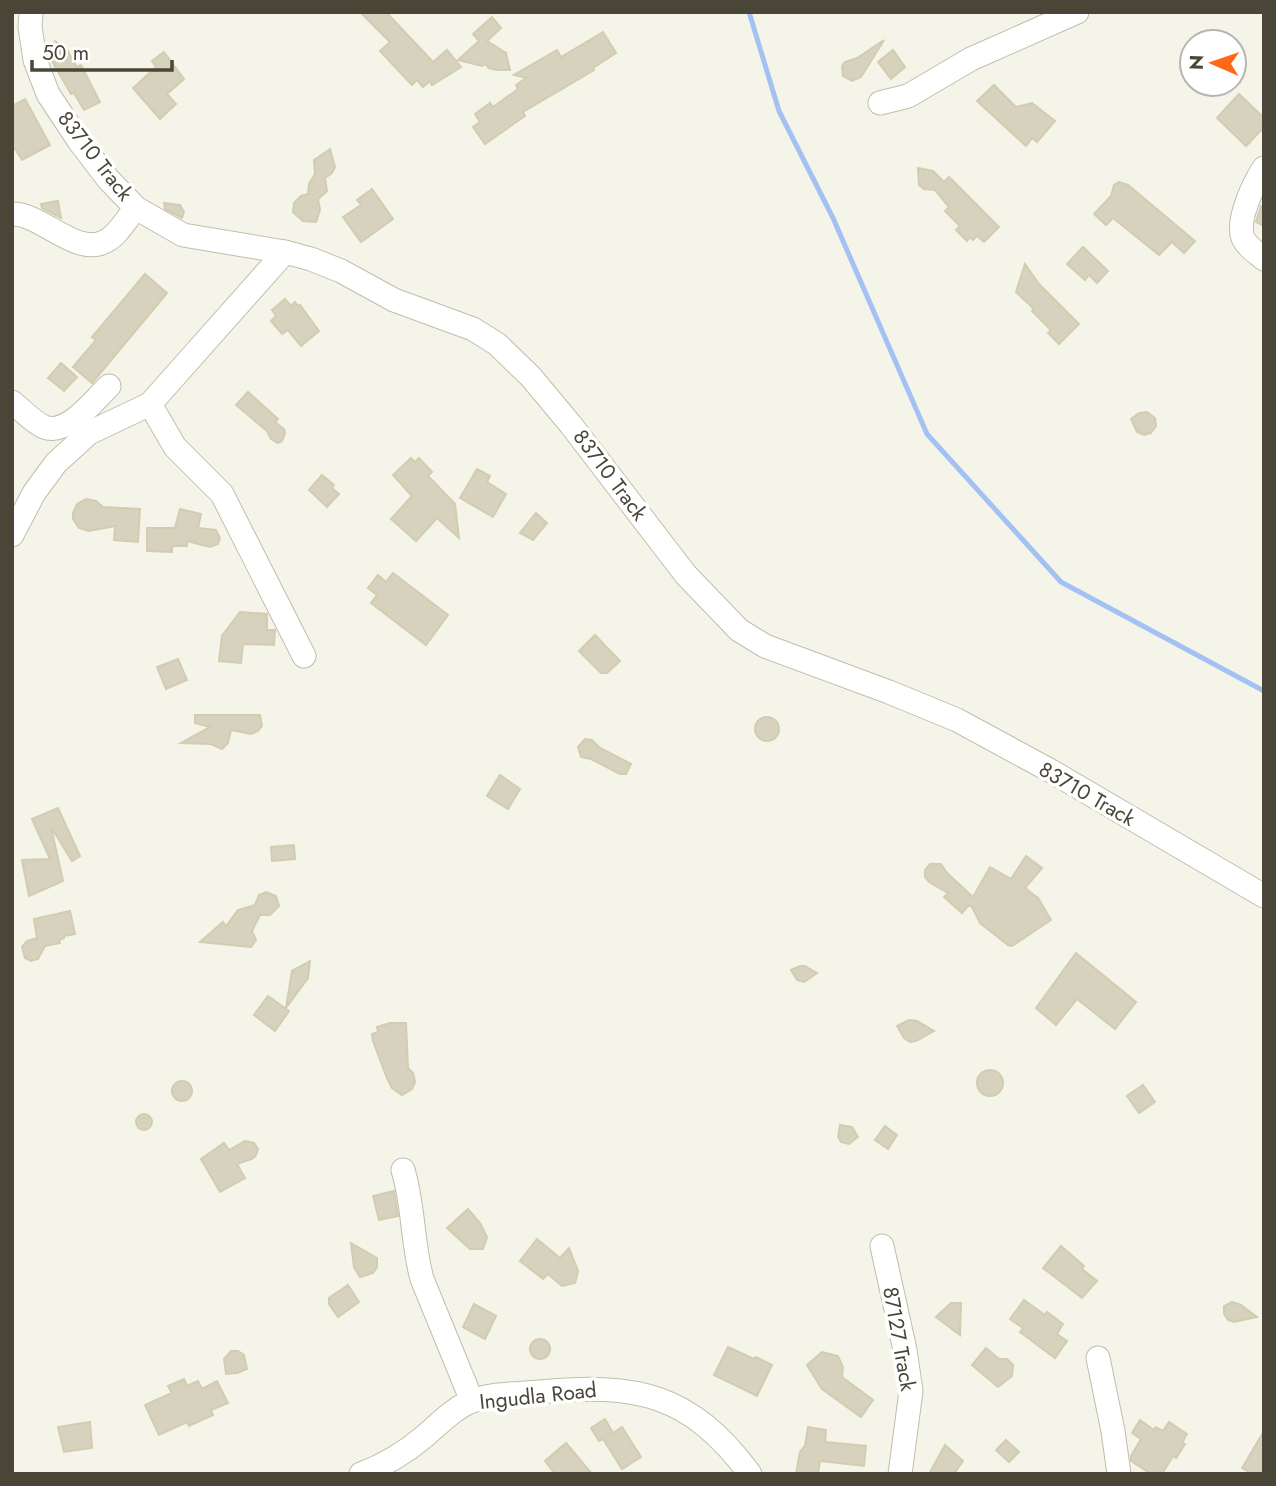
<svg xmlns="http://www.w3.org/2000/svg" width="1276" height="1486" font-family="Jost,sans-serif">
<rect width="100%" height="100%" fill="#f5f4e9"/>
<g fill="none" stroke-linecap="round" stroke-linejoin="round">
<!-- stream -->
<path stroke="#a3c2f3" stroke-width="5" d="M749,12l30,99 54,107 94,216 134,148 203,109"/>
</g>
<!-- building -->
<g fill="#d7d2be" stroke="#d2ccb0" stroke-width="2">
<path d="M360,12h26l47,50 14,-12 14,17 -29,18 -2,-4 -7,6 -6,-7 -5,5 -32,-34 10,-9z"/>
<path d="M492,17l9,11 -14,13 19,12 4,17h-13l-8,-2 -4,-4 -3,2 -24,-6 21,-19 -6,-7z"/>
<path d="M603,32l13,21 -23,15 1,2 -71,42 2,4 -40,28 -12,-17 7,-5 -5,-8 15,-11 3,4 25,-18 -2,-4 10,-7 -12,-3 43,-25 4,7z"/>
<path d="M884,40l-23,37 -9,4 -9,-5 -1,-10 3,-4 12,-4z"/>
<path d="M55,41l12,9 10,17 4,-2 19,37 -16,8 -10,-17 -3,1 -22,-38z"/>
<path d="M893,50l12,17 -14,12 -13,-17z"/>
<path d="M164,52l20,27 -17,15 9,10 -16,15 -27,-31 23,-21 -4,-6z"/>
<path d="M994,85l22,22 16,-4 23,18 -18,21 -5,-4 -6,8 -49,-45z"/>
<path d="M1239,94l25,24v9l-18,19 -29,-28z"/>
<path d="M25,99l25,46 -28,15 -10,-16v-38z"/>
<path d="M330,149l5,18 -3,6 -7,5 2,13 -9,8 2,11 -4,12 -13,-1 -10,-9 1,-9 7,-7 7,-2 1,-10 6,-10 -1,-14z"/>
<path d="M918,168l15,3 11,11 5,-5 50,50 -15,15 -7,-6 -4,4 -3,-3 -3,4 -11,-11 4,-4 -15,-15 4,-4 -14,-17 -11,-1 -5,-4z"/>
<path d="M1119,182l9,3 67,56 -11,12 -12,-11 -13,13 -46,-37 -7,7 -12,-11 17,-18 3,-11z"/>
<path d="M372,189l21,30 -32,23 -18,-25 18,-12 -4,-5z"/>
<path d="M58,201l3,17 -19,-10 -1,-4z"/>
<path d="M164,203l16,2 4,7 -2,6 -17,-9z"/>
<path d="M1261,206l3,1v19l-8,-4z"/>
<path d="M1083,247l25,24 -11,12 -8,-8 -4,5 -18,-16z"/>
<path d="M1025,264l14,20 40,40 -20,20 -11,-11 3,-3 -19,-19 2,-2 -18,-17z"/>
<path d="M145,274l22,19 -75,90 -19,-16 23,-27 -4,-3z"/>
<path d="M285,299l6,7 4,-4 3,4 2,-1 19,26 -18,15 -13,-16 -6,4 -11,-13 5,-5 -4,-6z"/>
<path d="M61,363l16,14 -13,14 -16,-13z"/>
<path d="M248,392l30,27 -3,3 9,7 1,4 -3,8 -4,2 -7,-4 -4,-8 -31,-26z"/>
<path d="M1147,412l8,6 1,8 -5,7 -7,2 -7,-3 -6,-13 8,-6z"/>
<path d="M411,458l4,4 4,-4 13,14 -4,4 27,28 4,34 -22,-20 -21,23 -25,-22 21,-23 -19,-21z"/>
<path d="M477,469l13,7 -3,6 19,12 -13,23 -33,-19z"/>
<path d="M322,475l12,10 -2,3 7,6 -12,13 -18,-17z"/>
<path d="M86,499l10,2 7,6 37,2 -2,33 -24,-2 1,-14 -26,5 -10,-3 -6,-9v-6l4,-9z"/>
<path d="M180,509l21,5 -3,14 18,2 4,8 -2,6 -8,3 -23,-6v5h-15v6l-25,-1v-23h28z"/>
<path d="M536,513l11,10 -14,17 -13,-7z"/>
<path d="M393,573l55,42 -22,30 -55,-42 6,-8 -9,-7 10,-13 8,7z"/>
<path d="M240,612l27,2v16h8l-1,15 -31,-1 -2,19 -22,-2 3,-25z"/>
<path d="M595,635l25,26 -13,12h-6l-22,-22z"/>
<path d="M178,659l9,21 -21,9 -9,-22z"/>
<path d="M195,715h65l2,11 -4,5 -7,3 -20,-4 -3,13 -6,6 -11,-5 -30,-1 29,-16 -15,-4z"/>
<circle cx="767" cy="729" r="12"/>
<path d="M585,739l7,1 8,8 31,16 -5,10h-6l-29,-15 -10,-2 -3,-10z"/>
<path d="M500,775l20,14 -12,20 -21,-13z"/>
<path d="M58,808l22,48 -8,5 -21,-34 12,54 -34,15 -7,-36 28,-1 -18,-40z"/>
<path d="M294,845l1,14 -23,2 -1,-14z"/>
<path d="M1026,856l16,12 -17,20 13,10 13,22 -39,26 -4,-1 -28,-22 -8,-16 -3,-2 -7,8 -18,-16 4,-4 -19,-11 -4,-5v-7l5,-6h11l6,9 26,24 17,-30 21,12z"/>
<path d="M266,892l10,4 3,10 -9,9h-10l-8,16 4,9 -5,7 -51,-5 23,-20 3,4 12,-16 17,-5 4,-10z"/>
<path d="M70,911l5,23 -11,2v2l-5,2 1,3 -15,3 -7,13 -7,2 -6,-3 -3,-11 5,-6 10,-3 -3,-19z"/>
<path d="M1076,953l60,49 -21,27 -38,-30 -21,26 -20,-17z"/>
<path d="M310,961l-2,17 -22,30 6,-37z"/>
<path d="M800,966h5l12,7 -13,9 -7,-2 -6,-10z"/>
<path d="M268,996l21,15 -14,20 -21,-16z"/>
<path d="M909,1020l8,1 17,10 -18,10 -6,1 -6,-4 -7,-12z"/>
<path d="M390,1023h16l2,45 5,5 2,9 -3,7 -10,6 -10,-7 -5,-10 -14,-37 -1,-7 6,-2 -1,-5z"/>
<circle cx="990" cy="1083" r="13"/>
<circle cx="182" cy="1091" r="10"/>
<path d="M1143,1085l12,17 -16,11 -12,-17z"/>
<circle cx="144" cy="1122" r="8"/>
<path d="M840,1125l12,2 6,10 -9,7 -8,-2 -3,-5z"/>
<path d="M885,1126l12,9 -9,14 -13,-9z"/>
<path d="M245,1141l9,2 4,6 -2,6 -4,4 -15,5 8,14 -25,14 -19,-33 23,-16 5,7z"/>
<path d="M394,1191l4,25 -19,4 -6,-24z"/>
<path d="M468,1209l12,14 7,14 -4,12h-13l-23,-21z"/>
<path d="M537,1239l23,19 9,-10 9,23 -3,12 -13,3 -14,-12 -5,5 -23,-18z"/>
<path d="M351,1243l26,15v9l-4,6 -13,4 -6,-10z"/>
<path d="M1061,1246l23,20 -2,3 15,12 -15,17 -39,-30z"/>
<path d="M348,1285l11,17 -21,15 -9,-13v-6z"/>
<path d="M1024,1300l21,15 2,-3 16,12 -6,10 10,7 -12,17 -35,-26 3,-4 -13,-9z"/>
<path d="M1232,1302l9,3 16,12 -23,5 -6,-2 -4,-6v-8z"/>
<path d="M951,1303h10l-1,32 -24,-18z"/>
<path d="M474,1304l22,12 -11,23 -22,-12z"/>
<circle cx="540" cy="1349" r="10"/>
<path d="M728,1347l26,12 2,-2 16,8 -15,31 -43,-21z"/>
<path d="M986,1348l13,11h8l6,6 -1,11 -14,11 -26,-22z"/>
<path d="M231,1351h7l6,4 3,14 -10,4 -11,1 -2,-15z"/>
<path d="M822,1352l16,4 5,11 -1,10 31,23 -12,17 -39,-28 -15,-24z"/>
<path d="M184,1379l3,7 11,-5 4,8 15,-8 11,22 -17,7 2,5 -24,11 -2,-4 -28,13 -14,-30 27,-12 -4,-7z"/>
<path d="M605,1419l8,14 9,-6 19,30 -19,12 -19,-30 -4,2 -8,-13z"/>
<path d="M1140,1420l14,10 2,-3 7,4 6,-9 18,12 -5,9 3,1 -9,14 -3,-2 -11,18h-11l-20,-13v-5l10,-17 -9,-6z"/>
<path d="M90,1422l2,26 -28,4 -6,-25z"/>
<path d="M808,1427l18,3 -1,12 41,4 -2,20 -44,-5 -2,13h-22l4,-22 5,-6z"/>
<path d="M1264,1431v43h-11l-11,-6z"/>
<path d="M1006,1440l13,12 -10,10 -13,-12z"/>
<path d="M566,1443l26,31h-37l-10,-13z"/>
<path d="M945,1445l18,16 -9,13h-25z"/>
</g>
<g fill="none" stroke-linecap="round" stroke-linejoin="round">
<defs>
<g id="minor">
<path d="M31,12l-1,15 5,33 13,34 31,47 29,38 28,29 47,27 102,17 26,7 30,12 53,29 79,29 24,15 34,33 40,48 115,150 53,55 26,16 124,46 68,28 94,51 213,125"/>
<path d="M880,103l28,-7 63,-37 106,-47"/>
<path d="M1264,168c-10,15 -28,52 -21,70 4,9 14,15 21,21"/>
<path d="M12,214c29,-1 65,44 94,27 12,-6 21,-23 30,-33"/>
<path d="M12,402c10,8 21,20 32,25 24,9 50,-27 65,-41"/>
<path d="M150,404l25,43 47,47 82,162"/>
<path d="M12,535l22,-42 22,-30 33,-30 61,-29 135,-152"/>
<path d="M403,1170c11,36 9,73 19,109l50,122"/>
<path d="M882,1246l23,104 6,41 -11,83"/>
<path d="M1098,1358l15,73 6,43"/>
<path d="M361,1474c24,-9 44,-21 64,-38 14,-12 29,-28 47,-35 20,-8 46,-7 68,-9 96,-9 150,1 210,82"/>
</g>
</defs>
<!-- minor casing -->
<use href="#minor" stroke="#c1beab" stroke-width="25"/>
<!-- minor -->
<use href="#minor" stroke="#fff" stroke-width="23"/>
</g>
<g text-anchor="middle" stroke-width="7" stroke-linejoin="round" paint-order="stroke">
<!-- street labels -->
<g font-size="21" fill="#494537" stroke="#fff">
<text transform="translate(95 156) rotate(52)" y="7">83710 Track</text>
<text transform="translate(610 475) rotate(53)" y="7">83710 Track</text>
<text transform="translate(1087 794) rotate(30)" y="7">83710 Track</text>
<text transform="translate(899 1339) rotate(80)" y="7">87127 Track</text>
<text transform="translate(538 1396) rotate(-6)" y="7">Ingudla Road</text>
</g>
</g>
<!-- border -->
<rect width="1276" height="1486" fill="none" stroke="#494537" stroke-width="28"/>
<!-- north arrow -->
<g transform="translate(1213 63) rotate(272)"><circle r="33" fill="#ffffff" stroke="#b6b5af" stroke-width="2"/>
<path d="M0-5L12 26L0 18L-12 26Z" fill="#ff6915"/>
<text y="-10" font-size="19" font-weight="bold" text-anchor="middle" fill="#494537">N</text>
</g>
<!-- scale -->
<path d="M32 60v10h140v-10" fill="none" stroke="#494537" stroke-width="3.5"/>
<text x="42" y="60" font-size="21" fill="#494537" stroke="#ffffff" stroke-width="5" paint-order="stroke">50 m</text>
</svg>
